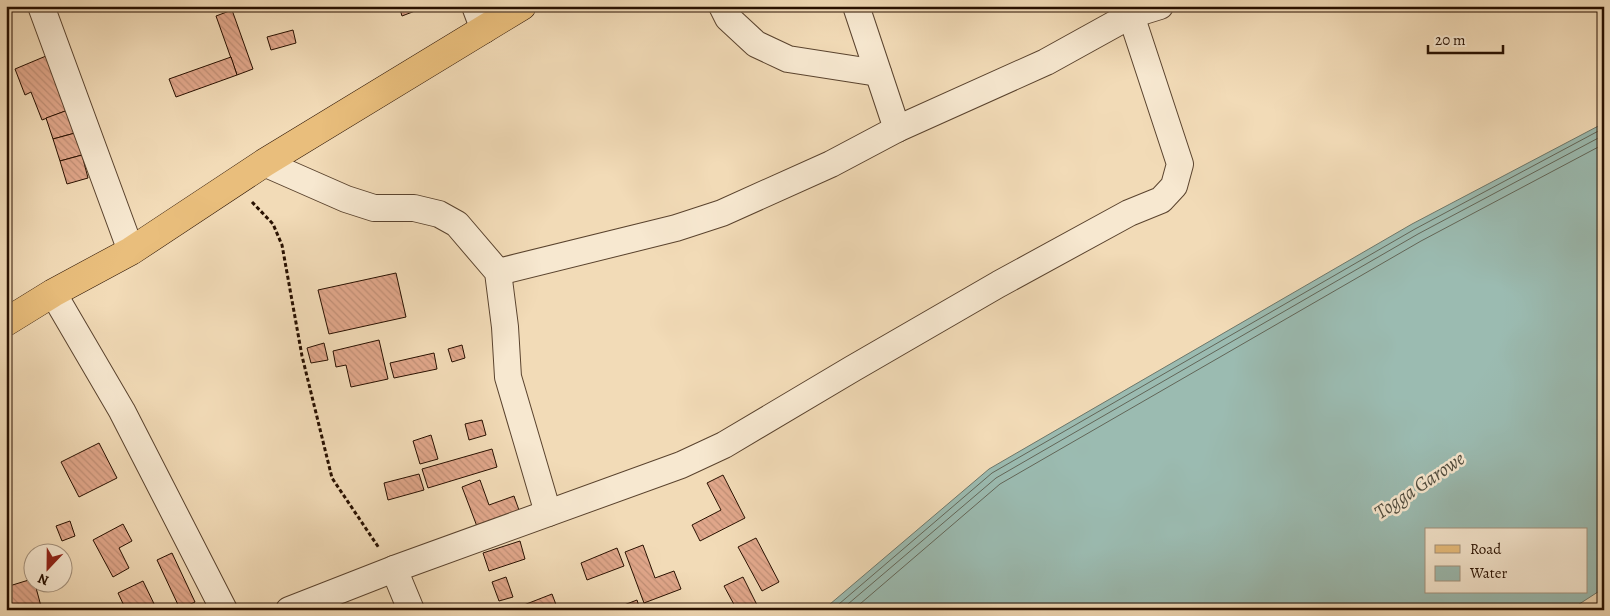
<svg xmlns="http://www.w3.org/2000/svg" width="1610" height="616" font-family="Alegreya,serif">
<defs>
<pattern id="building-back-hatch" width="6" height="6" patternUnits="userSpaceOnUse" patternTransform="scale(1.25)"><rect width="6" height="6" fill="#e1a78b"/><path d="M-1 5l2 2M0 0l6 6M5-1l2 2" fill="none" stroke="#c18f76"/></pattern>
</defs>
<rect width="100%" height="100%" fill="#f2dbb7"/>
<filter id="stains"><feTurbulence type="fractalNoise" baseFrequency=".004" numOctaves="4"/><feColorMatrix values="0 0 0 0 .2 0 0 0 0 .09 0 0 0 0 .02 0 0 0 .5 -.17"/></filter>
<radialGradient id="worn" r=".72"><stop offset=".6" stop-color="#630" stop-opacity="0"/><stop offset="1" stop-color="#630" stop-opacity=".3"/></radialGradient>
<!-- water -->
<path fill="#9bbbb1" stroke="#6d776a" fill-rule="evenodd" d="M1604,123v465l-34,22h-747l166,-141 423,-245zM1426,530h160v62h-160z"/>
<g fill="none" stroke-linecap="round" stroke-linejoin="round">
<!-- shore -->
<g stroke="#626658" stroke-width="1">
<path d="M832,610l160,-137 423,-244 189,-101"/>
<path d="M841,610l155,-132 422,-244 186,-99"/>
<path d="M853,610l147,-126 421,-243 183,-97"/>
</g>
</g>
<!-- building -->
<g fill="url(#building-back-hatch)" stroke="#281000">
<path d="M399,6h29l-26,10z"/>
<path d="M232,10l21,59 -16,6 -21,-59z"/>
<path d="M293,30l3,13 -25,7 -4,-13z"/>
<path d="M46,56l22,54 -26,10 -11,-28 -6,3 -10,-26z"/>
<path d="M231,57l6,18 -61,22 -7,-18z"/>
<path d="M68,110l7,23 -22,6 -7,-21z"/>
<path d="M75,133l7,22 -22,6 -7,-22z"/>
<path d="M82,155l6,23 -21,6 -7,-23z"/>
<path d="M396,273l10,44 -77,17 -11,-44z"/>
<path d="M379,340l9,39 -37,8 -5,-22 -10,2 -3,-16z"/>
<path d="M324,343l4,17 -17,3 -4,-15z"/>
<path d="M462,345l3,13 -13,4 -4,-13z"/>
<path d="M434,353l3,16 -43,9 -4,-15z"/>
<path d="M482,420l4,15 -17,5 -4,-16z"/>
<path d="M431,435l7,24 -18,5 -7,-23z"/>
<path d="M99,443l18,35 -38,19 -18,-35z"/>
<path d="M492,449l5,18 -69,21 -6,-19z"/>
<path d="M419,474l5,16 -36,10 -4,-17z"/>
<path d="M723,475l22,43 -45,23 -8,-16 29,-15 -14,-27z"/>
<path d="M480,480l9,25 25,-9 6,17 -42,16 -16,-42z"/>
<path d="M70,521l5,15 -13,5 -6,-15z"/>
<path d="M123,524l9,17 -13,7 10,20 -16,9 -20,-37z"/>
<path d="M756,538l23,44 -17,9 -24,-44z"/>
<path d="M520,541l5,18 -36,12 -6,-18z"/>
<path d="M643,545l12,33 19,-7 7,18 -37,14 -19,-51z"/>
<path d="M617,548l7,18 -37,14 -6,-17z"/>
<path d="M172,553l23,49 -15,7 -23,-49z"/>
<path d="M506,577l7,20 -14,4 -7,-19z"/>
<path d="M743,577l15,30 -6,3h-15l-13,-24z"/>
<path d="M32,579v5h3l7,26h-34l-2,-7v-16z"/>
<path d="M143,581l14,29h-31l-8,-17z"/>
<path d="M552,594l6,16h-47z"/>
<path d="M637,600l3,10h-29z"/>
</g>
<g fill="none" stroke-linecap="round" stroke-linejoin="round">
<defs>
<g id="street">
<path d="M41,6l90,245"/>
<path d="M475,6l9,24"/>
<path d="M722,6l6,12 28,26 32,15 90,14"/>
<path d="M856,6l41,123"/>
<path d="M264,163l82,36 28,9h40l25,6 18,10 41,48 7,55 3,50 40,136"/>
<path d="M498,272l178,-44 46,-15 109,-49 66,-35 149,-67 85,-47 29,-9"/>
<path d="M53,293l69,118 102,199"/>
<path d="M394,569l17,41"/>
<path d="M289,610l105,-41 287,-104 43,-20 128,-76 147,-85 130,-71 32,-13 13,-14 6,-22 -49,-149"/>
</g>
<path id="primary" d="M6,322l47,-29 78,-42 133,-88 258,-157"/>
</defs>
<!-- street casing -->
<use href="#street" stroke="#5a432e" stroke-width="28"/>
<!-- primary casing -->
<use href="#primary" stroke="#281000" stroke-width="29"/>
<!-- path -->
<path stroke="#281000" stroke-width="3" stroke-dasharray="4 2.5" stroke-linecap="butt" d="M252,202l21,22 9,21 20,111 30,122 47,70"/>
<!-- street -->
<use href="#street" stroke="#f7e8d0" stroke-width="26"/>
<!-- primary -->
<use href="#primary" stroke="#e9be7c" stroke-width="28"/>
</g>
<g text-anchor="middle" stroke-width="5" stroke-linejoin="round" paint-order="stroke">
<!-- water labels -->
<g font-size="20" font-style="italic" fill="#504c3e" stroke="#f7e8d0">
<text transform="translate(1419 485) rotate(-34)" y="7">Togga Garowe</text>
</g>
</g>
<!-- margin -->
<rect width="1610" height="616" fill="none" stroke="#f2dbb7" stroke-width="25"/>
<rect x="8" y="8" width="1595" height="601" fill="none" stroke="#281000" stroke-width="2.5"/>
<rect x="12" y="12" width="1585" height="591" fill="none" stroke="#281000"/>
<!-- legend -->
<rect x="1425" y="528" width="162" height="65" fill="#f7e8d0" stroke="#a4927d"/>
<rect x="1435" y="545" width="25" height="8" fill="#e9be7c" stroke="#a4927d"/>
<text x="1470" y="554" font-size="15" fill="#281000">Road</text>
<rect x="1435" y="566" width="25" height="15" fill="#9bbbb1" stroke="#a4927d"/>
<text x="1470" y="578" font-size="15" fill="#281000">Water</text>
<!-- north arrow -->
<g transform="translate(48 568) rotate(202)"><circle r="24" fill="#f7e8d0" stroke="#a4927d"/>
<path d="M0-4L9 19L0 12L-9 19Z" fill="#8f2418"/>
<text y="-8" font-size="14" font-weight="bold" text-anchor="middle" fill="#281000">N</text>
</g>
<!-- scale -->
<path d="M1428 45v8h75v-8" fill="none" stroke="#281000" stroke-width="2.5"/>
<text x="1435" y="45" font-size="15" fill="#281000" stroke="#f7e8d0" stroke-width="4" paint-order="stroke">20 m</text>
<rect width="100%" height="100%" filter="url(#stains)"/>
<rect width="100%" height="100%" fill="url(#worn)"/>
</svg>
